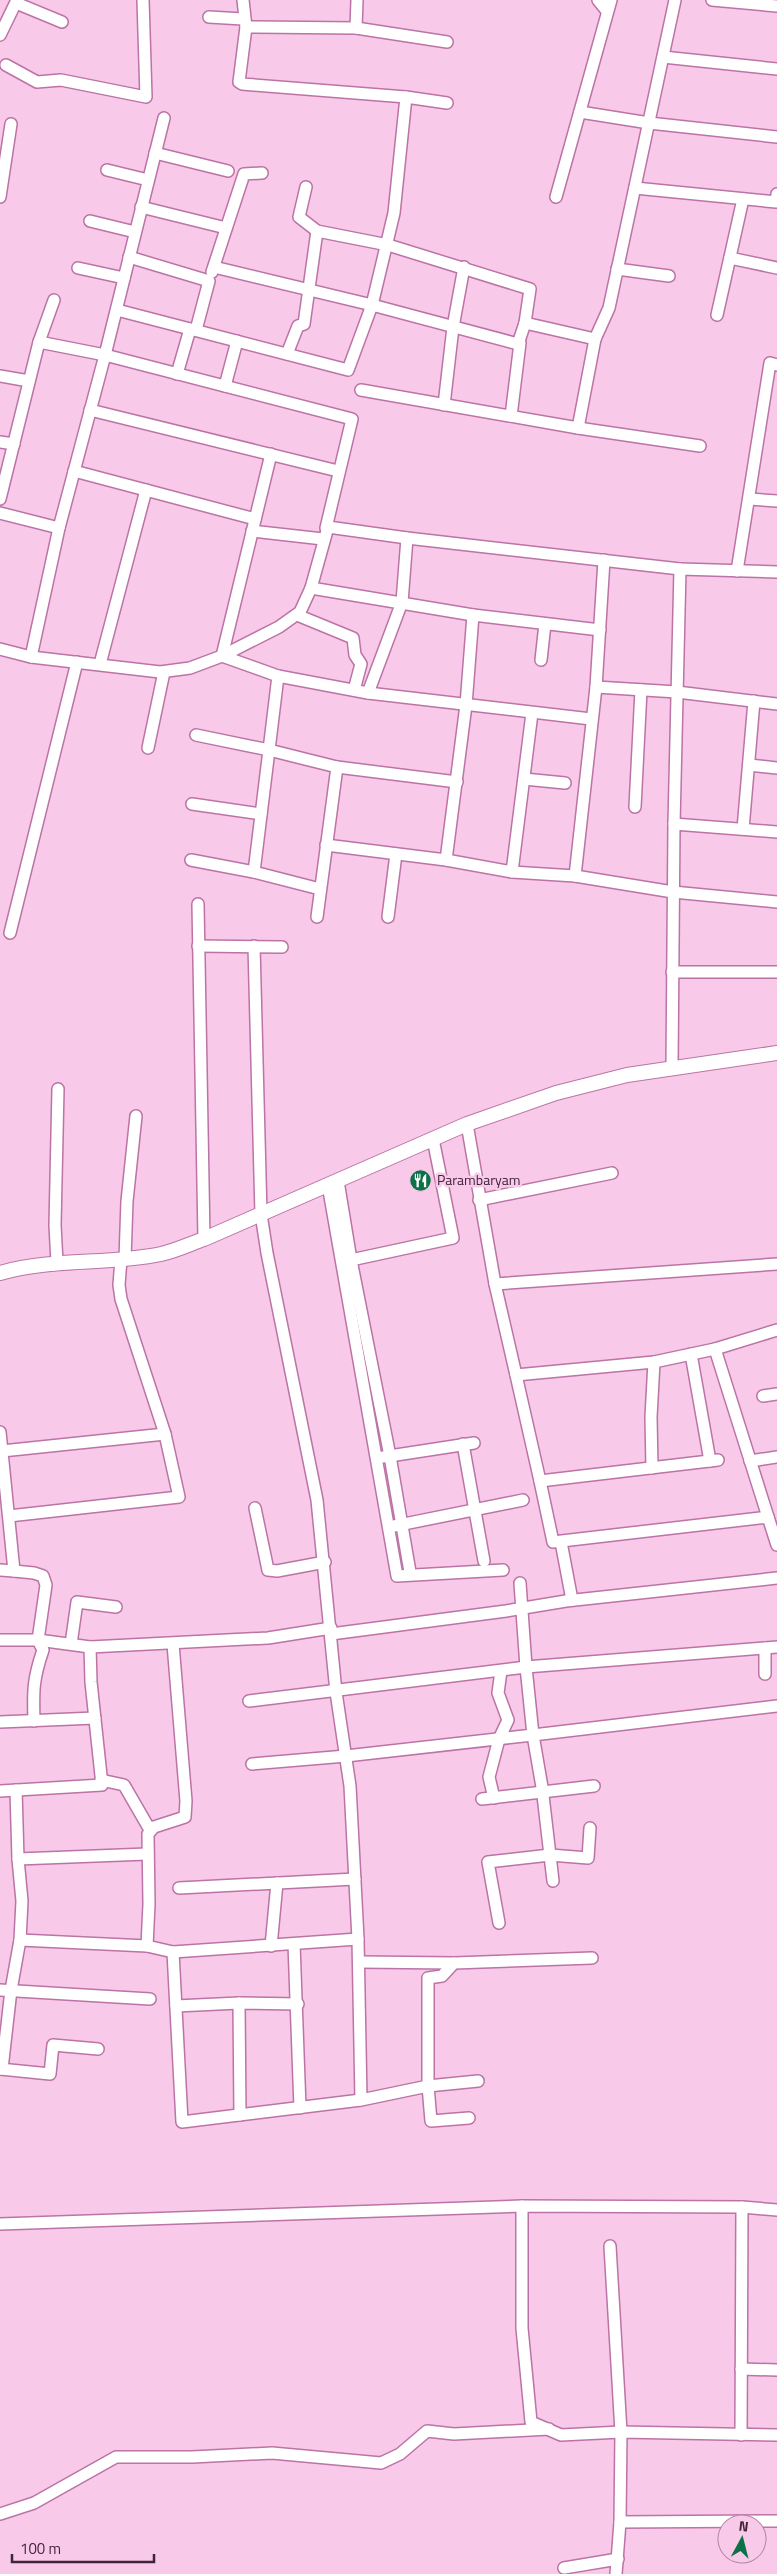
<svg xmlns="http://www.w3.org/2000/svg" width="777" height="2574" font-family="'Titillium Web',sans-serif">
<rect width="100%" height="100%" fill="#f8c9e8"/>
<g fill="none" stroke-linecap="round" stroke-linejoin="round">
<defs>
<g id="minor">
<path d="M243,0l3,27 -7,55 3,2 164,13"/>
<path d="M598,0l9,11"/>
<path d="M712,0l65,6"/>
<path d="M16,3l46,19"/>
<path d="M209,17l34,2"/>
<path d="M246,27l110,1 91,14"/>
<path d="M356,28l1,-28"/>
<path d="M0,35l17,-35"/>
<path d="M663,57l114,12"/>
<path d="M6,65l31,17 24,-2 85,17 -3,-97"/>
<path d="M580,112l69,11 128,14"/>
<path d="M155,153l73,18"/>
<path d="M107,170l41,10"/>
<path d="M306,187l-7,30 18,14 71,14 142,44 -5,34"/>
<path d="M635,188l141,14 1,-8"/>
<path d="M0,197l11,-73"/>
<path d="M556,197l55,-197"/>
<path d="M141,207l85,21"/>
<path d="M90,221l45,11"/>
<path d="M129,257l80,24 -13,49"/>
<path d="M730,258l47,10"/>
<path d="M214,267l158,38 22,-92 12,-116 41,6"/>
<path d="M78,268l46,10"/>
<path d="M617,269l52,7"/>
<path d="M212,272l32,-98 18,-1"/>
<path d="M117,310l73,19"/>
<path d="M717,315l26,-116"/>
<path d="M39,342l15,-42"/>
<path d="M287,354l11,-28 6,-2 13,-93"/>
<path d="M177,374l13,-45 158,41 24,-65 146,39 7,-21 70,16 14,-31 66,-308"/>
<path d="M0,376l29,5"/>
<path d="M225,386l12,-45"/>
<path d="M361,390l217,38 122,18"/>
<path d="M444,405l9,-78 11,-60"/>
<path d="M90,410l248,61"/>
<path d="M511,416l9,-73"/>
<path d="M578,428l17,-89"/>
<path d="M0,442l14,2"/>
<path d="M271,454l-49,202 56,20 -9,74 68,17 -20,150"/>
<path d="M74,471l181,48"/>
<path d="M0,499l39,-157 66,13 59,-237"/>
<path d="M749,499l28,2"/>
<path d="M0,513l59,15"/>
<path d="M252,531l71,8"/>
<path d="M737,571l33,-208 7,2"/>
<path d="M311,588l162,27 -7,90 -20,155"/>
<path d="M297,615l56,23 2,17 6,9 -7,26"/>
<path d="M473,615l127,15"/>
<path d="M0,649l31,8 28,-129 46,-173 247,64 -26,109"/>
<path d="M31,657l129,15 30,-4 32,-12 57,-29 21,-15 11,-24 17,-61 79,11 273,31"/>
<path d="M541,660l4,-36"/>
<path d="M100,664l46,-174"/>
<path d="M278,676l90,17 223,26"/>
<path d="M596,687l81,5 100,12"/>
<path d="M368,693l34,-91 5,-64"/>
<path d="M196,735l73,15 -15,122"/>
<path d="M148,748l16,-76"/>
<path d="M749,765l28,3"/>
<path d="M337,767l120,15"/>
<path d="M524,779l41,4"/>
<path d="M192,804l69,10"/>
<path d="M635,807l6,-117"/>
<path d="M674,824l6,-255 97,3"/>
<path d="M743,829l11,-128"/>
<path d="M326,845l120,15 66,12 63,4 98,16 104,10"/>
<path d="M191,860l63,12 66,17"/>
<path d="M512,872l20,-159"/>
<path d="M575,876l21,-189 8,-127"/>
<path d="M198,904l6,335"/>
<path d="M388,917l8,-63"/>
<path d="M10,933l67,-271"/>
<path d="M198,946l84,1"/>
<path d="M254,946l7,268 6,39 50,247 19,192 14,94 8,153 3,161"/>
<path d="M672,972h105"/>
<path d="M672,1068l2,-244 103,8"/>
<path d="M467,1124l28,160 21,91 138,-13 61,-13 62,-19"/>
<path d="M338,1181l13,79"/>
<path d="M328,1185l69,391 106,-6"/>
<path d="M479,1200l133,-27"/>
<path d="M125,1259l2,-58 9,-85"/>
<path d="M57,1263l-2,-38 3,-136"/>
<path d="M495,1284l282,-20"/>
<path d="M715,1349l53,168"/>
<path d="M691,1354l19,107"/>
<path d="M516,1375l24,106 178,-21"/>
<path d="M763,1396l14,-2"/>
<path d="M0,1432l14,139 20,2 9,3 3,9 -8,55 5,10c-10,29 -10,41 -9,71"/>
<path d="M463,1444l21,117"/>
<path d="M2,1451l163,-17"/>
<path d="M383,1457l91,-14"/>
<path d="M750,1461l27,-4"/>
<path d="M652,1468l-1,-51 3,-55"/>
<path d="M540,1481l13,61 215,-25 9,28"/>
<path d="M255,1508l13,62 9,1 48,-9"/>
<path d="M9,1516l170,-19 -14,-63 -44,-135 -2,-14 2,-26"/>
<path d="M394,1526l129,-26"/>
<path d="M561,1542l11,58"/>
<path d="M0,1570l14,1"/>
<path d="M410,1572l-20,-116 -39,-196 102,-22 -20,-99"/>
<path d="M520,1583l6,84 251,-20"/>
<path d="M331,1634l175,-23 60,-10 211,-23"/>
<path d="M0,1640h38l52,7"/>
<path d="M71,1644l6,-42 39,5"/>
<path d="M765,1648v26"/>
<path d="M249,1701l277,-34 7,68 -187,21 -94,8"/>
<path d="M0,1722l95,-4"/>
<path d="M101,1780l23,5 26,45"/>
<path d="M0,1791l102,-6 -11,-103 -1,-35 178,-9 63,-10"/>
<path d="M494,1798l-5,-21 10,-38 9,-19 -10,-27 3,-22"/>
<path d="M482,1799l112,-13"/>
<path d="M18,1859l129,-5"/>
<path d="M553,1881l-11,-94 -9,-52 244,-29"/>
<path d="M179,1888l176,-9"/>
<path d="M499,1923l-11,-61 62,-7 38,3 2,-30"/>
<path d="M20,1940l127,6 26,6 185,-13"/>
<path d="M294,1944l6,164"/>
<path d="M147,1946l2,-42 -1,-70 6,-7 31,-10 1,-16 -13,-157"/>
<path d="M271,1946l6,-63"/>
<path d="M173,1952l9,170 179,-22 67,-14v-108l14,-2 12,-13 138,-5"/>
<path d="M359,1962l95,1"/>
<path d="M0,1990l150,9"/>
<path d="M176,2006l63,-3"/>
<path d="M0,2069l50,5 3,-29 45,4"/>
<path d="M2,2069l9,-79 9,-50 2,-39 -4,-42 -2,-69"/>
<path d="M240,2115l-1,-112 59,1"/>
<path d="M469,2118l-38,3 -3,-35 50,-5"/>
<path d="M522,2206v122l9,94 30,13 60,-3 156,3"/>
<path d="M0,2224l522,-18 220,1 35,3"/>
<path d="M610,2246l11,186 -1,90 157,-1"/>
<path d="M741,2369l36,1"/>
<path d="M741,2435l1,-228"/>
<path d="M0,2514l34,-11 82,-46h76l80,-4 109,10 19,-9 27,-23 27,3 95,-5"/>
<path d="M564,2568l54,-9"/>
<path d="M616,2574l4,-52"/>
</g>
<path id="major" d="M0,1273c52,-15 108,-8 161,-19 14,-3 29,-10 43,-15l263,-115 89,-31 71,-18 150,-22"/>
</defs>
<!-- minor casing -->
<use href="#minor" stroke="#bb74a5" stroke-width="14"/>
<!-- major casing -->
<use href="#major" stroke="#bb74a5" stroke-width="16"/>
<!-- minor -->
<use href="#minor" stroke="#fff" stroke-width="11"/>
<!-- major -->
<use href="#major" stroke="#fff" stroke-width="14"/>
</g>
<!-- icons -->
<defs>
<symbol id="restaurant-disc" viewBox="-11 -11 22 22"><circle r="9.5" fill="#0b7148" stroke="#f8c9e8"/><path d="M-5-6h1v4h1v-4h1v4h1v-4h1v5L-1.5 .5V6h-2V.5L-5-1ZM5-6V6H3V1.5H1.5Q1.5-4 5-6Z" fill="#fff"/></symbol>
</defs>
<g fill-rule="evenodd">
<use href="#restaurant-disc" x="408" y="1168" width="25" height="25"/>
</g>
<g text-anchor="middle" stroke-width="5" stroke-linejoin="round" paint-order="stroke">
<!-- poi labels -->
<g font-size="14" fill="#422439" stroke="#f8c9e8" text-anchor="start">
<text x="437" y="1185">Parambaryam</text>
</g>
</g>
<!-- north arrow -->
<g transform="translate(742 2539) rotate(7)"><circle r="24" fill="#f8c9e8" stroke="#af87a2"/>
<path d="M0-4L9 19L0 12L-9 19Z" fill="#0b7148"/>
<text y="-8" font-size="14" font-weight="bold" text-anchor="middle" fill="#422439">N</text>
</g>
<!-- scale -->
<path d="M12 2554v8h142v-8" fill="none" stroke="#422439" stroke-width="2.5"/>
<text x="20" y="2554" font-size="15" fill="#422439" stroke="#f8c9e8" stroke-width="4" paint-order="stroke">100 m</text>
</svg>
